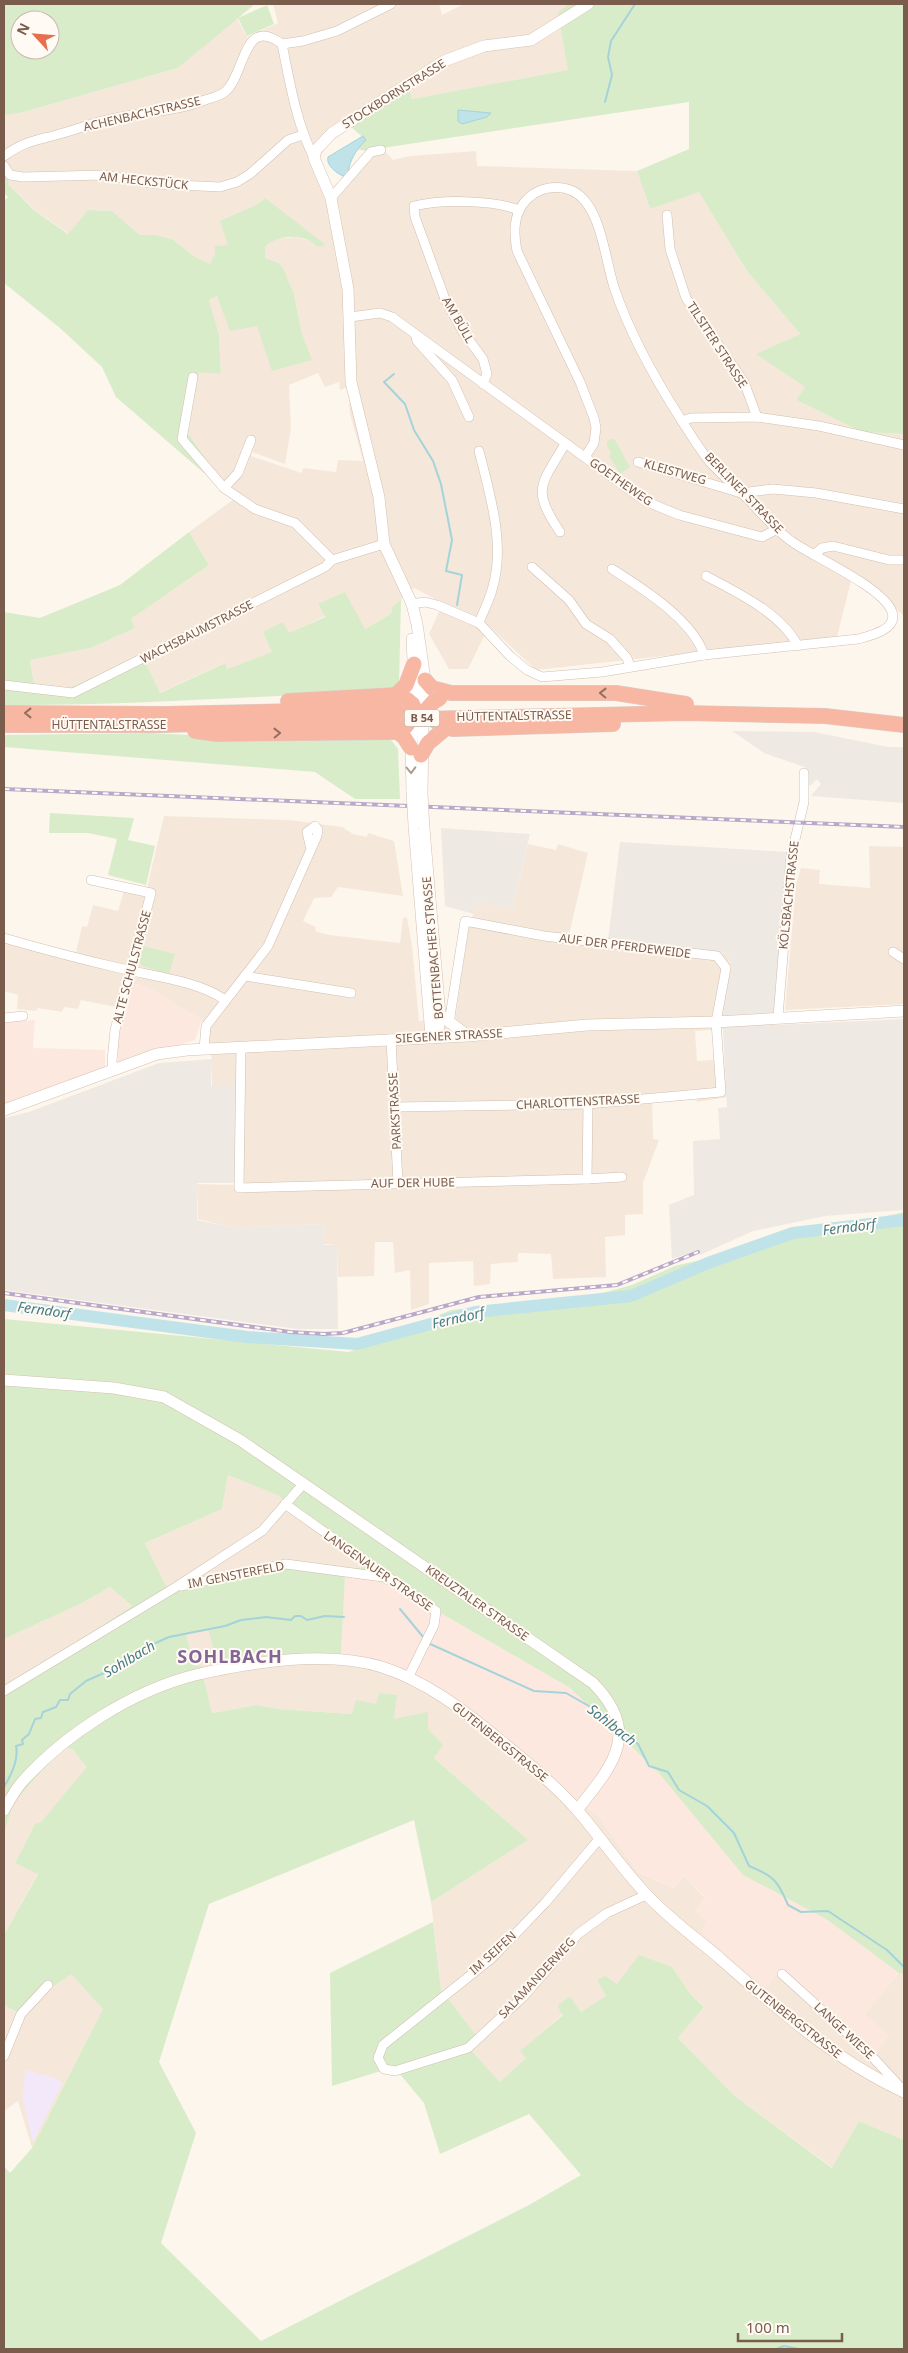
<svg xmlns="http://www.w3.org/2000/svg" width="908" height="2353" font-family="'Noto Sans',sans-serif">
<rect width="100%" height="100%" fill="#fdf6ec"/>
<!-- residential -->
<g fill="#f5e8da" fill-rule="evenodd">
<path d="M273,4h166l3,11 22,-11h104l-10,10 11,56 -157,29 -3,-13 -81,58 -15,24 16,42 38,-52 15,-10 11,12 17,-4 66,-5 1,15 160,5 13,38 49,-18 48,80 53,63 -43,20 48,33 -9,13 66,32 42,2v182l-51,-43 -16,64 -301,33 -47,-44 -21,43h-19l-20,-35 14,-31 -29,-15 -22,19 -1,7 -26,15 -47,-25 7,12 -37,18 -25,-2 10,20 -46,17 -3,-6 -65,30 -96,-2 -29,-7 -4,-24 61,-12 44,-20 -4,-9 78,-54 -20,-33 45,-33 -46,-66 11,-62 22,3 -2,-40 -10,-34 8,-4 40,30 54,34 -9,-26 -8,-40 -10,-24 -5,-7 -14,-5v-11l8,-8 23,-2 29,8 -60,-46 -7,5 -29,41 -14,8 -4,12 -16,-8 -23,-18 -16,-4h-16l-28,-24 -24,-1 -19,24 -34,-24 -27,-26 -4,-11v-58l16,-2 158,-45 59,-50 10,19 31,-14zM318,373l7,14 14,-5 1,8 9,-3 3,15 -3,1 1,11 13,47 -25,-1 -2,12 -33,-4 -1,5 -51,-17 1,-4 33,12 6,-36 -2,-43z"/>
<path d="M164,816l125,4 53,7 11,7 14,3 1,-4 26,8 9,55 -65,-9 -7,10 -17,1 -11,23 13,6 -1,4 14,4 71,8 3,-25h4l5,27 7,76 36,-1 13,-89 9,-29 35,8 16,-66 28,6 2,-6 30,9 -19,82 158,18 6,16 -8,21 -2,39 -28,2 2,30 27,-2 3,38 -30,5 -1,-10 -44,4 1,43 6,1 -16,43v31l-18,1v20l-20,2 1,40 -53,2 -2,-25 -33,-1v9l-27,2 -1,20 -16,2 -1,-25 -44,2v41l-18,6 -1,-40 -15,3 -2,-31h-18l-1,34 -36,1 -1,-32 -13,-1 -1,-20 -89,4 -36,-9 -1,-35 39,1 1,-99h-25v-27l-10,-39 -55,-33 -24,-6 -7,26 -35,-7 -3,9 -14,-2 -2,5 -24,-4 -2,3 -19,-2 1,-14 -14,-4v-52l72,13 6,-26 5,1 6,-22 25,6 6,-20 21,5z"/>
<path d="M869,846l35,1v157l-119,6 11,-126 5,-16 19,2 -1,14 51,4z"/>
<path d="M228,1475l53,21 8,13 69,51 3,9 -75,-2 -120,19 -21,-43 77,-34z"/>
<path d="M110,1587l22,19 -113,73 -15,12v-52l76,-35z"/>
<path d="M208,1629l133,26 34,3 99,55 125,104 40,56 35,15 10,-12 21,22 2,24 58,66 13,-15 65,46 32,35 -11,-40 35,-41h5v167l-45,-19 -26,47 -97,-71 -58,-59 26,-31 -13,-12 -19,-28 -55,17 -20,-4 10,16 -26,16 -11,-16 -13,10 6,8 -42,37 6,6 -27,25 -30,-33 -22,-52 -7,-7 -10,-88 97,-62 -95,-83 -39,-37 -15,-27 -2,11 -24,10 -75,-5 -21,-4 -45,8 -11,-47 -7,1 -8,-33z"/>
<path d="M67,1747l6,3 15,17 -47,55 -6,2 -20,39 23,10 -34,62v-102l10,-30 24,-28z"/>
<path d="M71,1973l32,36 -71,139 -14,-47 -14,10v-106l13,7z"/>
</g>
<!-- commercial -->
<g fill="#fde8e0">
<path d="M131,983l16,4 55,33 -7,20 -77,23 -1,-25z"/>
<path d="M35,1020l-2,28 72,2v17l-101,37v-81z"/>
<path d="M345,1576l28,3 33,14 164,95 87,83 86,104 83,44 73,54 -35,41 25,21 -14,19 -32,-35 -64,-46 -14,15 -64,-56 6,-10 -12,-12 10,-13 -21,-21 -10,12 -35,-15 -40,-56 -125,-104 -99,-55 -34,-3z"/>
</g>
<!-- industrial -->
<g fill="#efe9e4">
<path d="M732,731l82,1 74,15h16v56l-93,-7 10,-12 -4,-5 -7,7 -5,-5 2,-13 -43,-15z"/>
<path d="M441,828l89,6 -18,76 -35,-8 -3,12 -29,-8z"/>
<path d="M620,842l169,10 -14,173 129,-6v191l-79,6 -72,15 -53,24 -1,-5 -27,9 -3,-54 25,-10 -1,-54 27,-2 -2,-31 9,-1 -4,-78 2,-39 8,-21 -6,-16 -119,-13z"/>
<path d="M212,1059l-1,27h26l-1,97h-39v37l37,8 89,-4 1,21h13l1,84h-41l-293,-39v-172l25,-6 130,-49z"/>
</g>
<!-- education -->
<path fill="#f3e8fa" d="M25,2070l30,8 7,5 -29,59 -10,-43z"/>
<!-- green -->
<g fill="#d8ecc9" fill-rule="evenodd">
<path d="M4,4h251l-77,64 -158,45 -16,2zM20,20h30v30h-30z"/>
<path d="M568,4h336v430l-42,-2 -66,-32 9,-13 -49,-33 44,-20 -53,-63 -48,-79 -49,17 -13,-38 52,-22v-47l-307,46 -11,4 -14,-3 9,-9 -15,-13 58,-41 3,13 156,-29 -10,-57z"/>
<path d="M267,5l7,19 -27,12 -9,-18z"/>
<path d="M4,173l5,2 -1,9 26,26 34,24 20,-24 24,1 28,24h16l16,4 23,18 15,7 5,-11v-7l13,-1 -8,-24 38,-17 7,-6 61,47 -8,2c-14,-14 -40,-13 -53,0v11l14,5 5,7 10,24 8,40 10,26 -40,11 -15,-45 -27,5 -13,-35 -8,4 10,34 2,40 -22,-2 -11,61 46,66 -118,-102 -14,-30 -42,-39 -56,-45v-82l4,-4 -4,-4z"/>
<path d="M611,439h3c7,9 10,19 16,28l-10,7 -11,-18 2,-3 -4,-8v-4z"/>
<path d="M189,532l20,33 -78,54 4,9 -44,20 -61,12 4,24 29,7 79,-35 18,37 65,-30 2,6 45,-17 -9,-20 20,-10 6,11 36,-16 -7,-13 27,-12 20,37 26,-15 1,-7 9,-8 -2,87 -13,6c-128,3 -255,14 -382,13v-93l36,6 80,-33z"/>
<path d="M152,733l92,5 105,-1 42,3 7,9 2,50h-45l-40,-27 -311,-25v-12z"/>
<path d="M50,813l84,5 -6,22 27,6 -9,39 -38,-10 9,-36 -29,-6h-39z"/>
<path d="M143,946l32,8 -6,20 -27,-8 -3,-5z"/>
<path d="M904,1212v761h-5l-73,-54 -83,-44 -86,-104 -87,-83 -164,-95 -33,-14 -28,-3 -4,79 -121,17 -12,-43 -22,5 8,32h7l11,47 45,-8 21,4 74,5 4,-14 20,4 3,-11 18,2 -3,24 34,-7v17l15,16 -9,13 94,82 -97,62 -17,-82 -205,84 -50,158 37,71 -35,110 100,98 268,-136 52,-30 -52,-61 -89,40 -16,-51 -30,-36 -62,19 -2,-113 103,-51 8,68 35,45 -6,14 30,33 26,-24 -6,-7 43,-36 -6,-9 13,-10 11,16 25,-16 -9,-16 8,-4 12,8 22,-29 33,12 19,28 13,12 -26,31 58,59 96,71 27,-47 45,19v209h-900v-183l6,7 22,-25 71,-139 -32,-35 -54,38 -13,-7v-70l34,-61 -23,-11 20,-39 6,-2 46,-55 -14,-17 -7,-3 -28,28 -24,28 -10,30v-142l15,-12 113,-73 -22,-19 -30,17 -76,35v-320l345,33 102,-42 144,-15 37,-10 43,-19zM228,1475l52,21 9,13 69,51 3,8 -75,-1 -120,19 -21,-43 77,-34z"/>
</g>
<!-- water -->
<g fill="#bfe3e8" stroke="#a5d3da">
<path d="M458,110l33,3 -4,4 -25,7 -4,-3z"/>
<path d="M363,136l3,4c-10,10 -16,19 -18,33l-5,3c-8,-4 -17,-11 -15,-19z"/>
</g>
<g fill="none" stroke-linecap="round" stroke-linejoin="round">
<!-- stream -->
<g stroke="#a5d3da" stroke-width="2">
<path d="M605,102l7,-27 -4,-18 3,-16 24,-37"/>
<path d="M394,374l-10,8 21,22 9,26 19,31 8,23 11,56 -6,31 16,4 -5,30"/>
<path d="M400,1609l24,29"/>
<path d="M428,1643l106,48 32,2 30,17 16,13"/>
<path d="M623,1732l15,12 11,22 19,6 11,18 28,16 27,27 15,33c25,10 29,15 39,39l13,7 27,-1 59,39 17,17"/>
<path d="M4,1787c7,-12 15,-27 12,-41l7,-2 -1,-4 7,-6 6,-15 6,-1 2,-6 13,-5 4,-7h8l2,-6 16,-13 18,-8 9,-1 14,-14 8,-2 5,-6 29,-13 56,-11 16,-6 25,-3 25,3 4,-4h6l6,4 18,-4 19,1"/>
<path d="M776,2349l8,-3 15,3"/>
</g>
<!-- river -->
<path stroke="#bfe3e8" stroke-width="12" d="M4,1305l243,32 110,7 118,-32 156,-16 77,-33 85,-30 111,-13"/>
<defs>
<g id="street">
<path d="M282,44c8,39 14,78 32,114"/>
<path d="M4,156c19,-14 30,-15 52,-21 19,-5 37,-12 55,-16 32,-7 64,-7 94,-19 6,-2 16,-4 21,-9 20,-19 17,-76 56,-47l21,-3 34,-10 54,-27"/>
<path d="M4,166l6,9 13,2 80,-2 54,9 63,3 17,-5 13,-8 38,-34 15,-5"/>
<path d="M331,198l40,-46 10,-2"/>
<path d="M667,215l3,34 16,49 58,84 13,35"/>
<path d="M350,317l30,-4 12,4 253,184 34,14 83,22 15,-8"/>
<path d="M416,337l1,4 35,39 17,37"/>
<path d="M193,377l-11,62 42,49 31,21 40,14 37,37"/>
<path d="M483,384l4,-10 -4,-15 -20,-27 -18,-33 -30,-82 -1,-11c27,-7 79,-6 105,4"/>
<path d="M682,421l9,-3 66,-1 62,9 85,19"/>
<path d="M479,451c11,44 27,94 13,139 -3,11 -9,22 -13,33"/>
<path d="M638,462l103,31 32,-4 43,4 88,16"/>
<path d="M224,488l14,-15 13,-33"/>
<path d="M560,532c-29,-43 -19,-47 5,-88"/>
<path d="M814,555l8,-7 11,-2 56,14h15"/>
<path d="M532,567l37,33 17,24 24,15 17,19 3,9"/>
<path d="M612,569c30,19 81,51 92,86"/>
<path d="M706,576c32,17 75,37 92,70"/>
<path d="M412,604l13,-2 12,3 42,18 31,33 17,14 15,7 60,-5 102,-17 154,-16c11,-3 40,-9 34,-27 -8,-24 -76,-54 -98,-69 -18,-12 -32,-29 -46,-44 -13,-12 -26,-24 -38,-37 -10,-12 -19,-27 -28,-41 -27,-42 -52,-86 -68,-134 -8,-25 -12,-66 -29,-86 -16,-20 -47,-17 -62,3 -10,14 -9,30 -6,47l63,131 14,36 2,10 -2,15 -9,14"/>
<path d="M4,685l69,8 252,-126 7,-7 52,-16"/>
<path d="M91,880l60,13 -36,137 -3,31 1,9"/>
<path d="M4,938c38,11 76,21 115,30 32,8 80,13 106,32"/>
<path d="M893,952l11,7"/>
<path d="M245,976l106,17"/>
<path d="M778,1017l13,-161 13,-54v-29"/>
<path d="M4,1018l19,-2"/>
<path d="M391,1039l7,145"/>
<path d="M241,1048l-2,140 348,-9 1,-75"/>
<path d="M204,1049l2,-23 62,-80 49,-110 1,-6 -3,-4 -8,6 4,17"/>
<path d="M395,1107l193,-3 133,-12 -5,-70 10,-54 -9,-12 -173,-20 -79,-15 -16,102"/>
<path d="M587,1179l35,-2"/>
<path d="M285,1504l151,107 -2,14 -26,53"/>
<path d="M181,1586l105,-22 97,13"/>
<path d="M4,1691l172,-104 86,-56 42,-48"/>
<path d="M600,1838l-55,65 -53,55 -109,87 -5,13 6,11 11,2 73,-23 55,-51 55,-63 29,-21 39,-18"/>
<path d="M782,1974l85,77 35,38"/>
<path d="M4,2056l17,-42 27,-29"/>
</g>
<g id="secondary">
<path d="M412,639l3,60"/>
<path d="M424,699l1,-19 -8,-56 -5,-20 -28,-60 -5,-47 -28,-115 -3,-93 -17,-91 -17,-40 2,-8 16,-17 112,-72 40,-15 47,-6 57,-36"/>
<path d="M412,792l-1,-44 2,-21"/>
<path d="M422,794l1,-67"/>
<path d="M414,825l17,211"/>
<path d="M424,829l16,186 -2,16 -7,5"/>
<path d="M440,1015l27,20"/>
<path d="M4,1110l153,-56 30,-4 281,-14 119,-11 129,-3 188,-11"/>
<path d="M4,1380l110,8 50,9 76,43 353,243c49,50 20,82 -16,127"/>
<path d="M4,1810c5,-9 11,-20 18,-28 43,-48 110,-91 173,-107 56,-13 131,-25 187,-8 44,14 83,44 118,73 27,22 55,45 78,71 23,27 43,56 67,82 21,23 47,42 71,62 59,52 117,104 188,137"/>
</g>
<g id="highway">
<path d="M425,680l7,8 19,5h165l70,11"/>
<path d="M396,695l10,-10 8,-21"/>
<path d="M288,701l108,-6 10,4"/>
<path d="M4,713l161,1 261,-6"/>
<path d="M4,725h155l527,-12 139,3 79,9"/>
<path d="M442,726l11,3 160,-5"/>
<path d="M195,731l22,3 181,-2 7,-5"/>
<path d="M398,732l6,5 7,11"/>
<path d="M421,755l7,-12 18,-15"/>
</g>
</defs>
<!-- street casing -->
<use href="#street" stroke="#d1beb0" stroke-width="10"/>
<!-- secondary casing -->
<use href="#secondary" stroke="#d6c0b0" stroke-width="12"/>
<!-- highway casing -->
<use href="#highway" stroke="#dad1cd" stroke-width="16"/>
<!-- street -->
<use href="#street" stroke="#fff" stroke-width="9"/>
<!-- secondary -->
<use href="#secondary" stroke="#fff" stroke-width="11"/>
<!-- highway -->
<use href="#highway" stroke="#f7b7a3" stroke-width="15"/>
<defs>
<g id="rail">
<path d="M4,789l900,38"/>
<path d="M4,1293l286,39 34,2 19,-1 136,-36 138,-12 81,-33"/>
</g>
</defs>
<!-- rail casing -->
<use href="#rail" stroke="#b9a8c9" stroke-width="4"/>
<!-- rail -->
<use href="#rail" stroke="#fffaf3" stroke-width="2" stroke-dasharray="5.5" stroke-linecap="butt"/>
<defs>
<g id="secondary-bridge">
<path d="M423,727l1,-28"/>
<path d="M412,792l2,33"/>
<path d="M422,794l2,35"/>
</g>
<g id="highway-bridge">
<path d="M440,698l-7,4 -9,10 18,14"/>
<path d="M405,727l11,-15 -3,-7 -7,-6"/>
</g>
</defs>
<!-- secondary-bridge casing -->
<use href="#secondary-bridge" stroke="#d6c0b0" stroke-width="12" stroke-linecap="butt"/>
<!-- highway-bridge casing -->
<use href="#highway-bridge" stroke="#dad1cd" stroke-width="16" stroke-linecap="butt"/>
<!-- secondary-bridge -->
<use href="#secondary-bridge" stroke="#fff" stroke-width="11"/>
<!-- highway-bridge -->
<use href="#highway-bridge" stroke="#f7b7a3" stroke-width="15"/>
</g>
<!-- one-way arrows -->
<defs><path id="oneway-chevron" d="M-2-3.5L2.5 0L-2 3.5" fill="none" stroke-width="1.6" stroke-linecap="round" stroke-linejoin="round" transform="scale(1.25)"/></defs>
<g stroke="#936e5e">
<use href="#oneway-chevron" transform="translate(603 693) rotate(-179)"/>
<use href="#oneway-chevron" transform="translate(28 713) rotate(-180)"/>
<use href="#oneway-chevron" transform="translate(277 733) rotate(-1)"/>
</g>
<use stroke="#af9d94" href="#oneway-chevron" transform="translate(411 770) rotate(89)"/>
<g text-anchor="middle" stroke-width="4" stroke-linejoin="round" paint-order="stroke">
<!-- shield labels -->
<rect fill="#fffaf3" stroke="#a28b7f" stroke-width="1" x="404.5" y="709.5" width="35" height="17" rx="4"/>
<g font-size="11" font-weight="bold" fill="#7a5c4d">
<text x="422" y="722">B 54</text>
</g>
<!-- street labels -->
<g font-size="12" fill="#7a5c4d" stroke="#fffaf3">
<text transform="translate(394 94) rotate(-32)" y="4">STOCKBORNSTRASSE</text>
<text transform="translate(142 114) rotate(-13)" y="4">ACHENBACHSTRASSE</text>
<text transform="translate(144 181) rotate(6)" y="4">AM HECKSTÜCK</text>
<text transform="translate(458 320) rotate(60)" y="4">AM BÜLL</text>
<text transform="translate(717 345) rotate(57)" y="4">TILSITER STRASSE</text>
<text transform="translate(675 472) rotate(16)" y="4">KLEISTWEG</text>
<text transform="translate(621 482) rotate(35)" y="4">GOETHEWEG</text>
<text transform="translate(744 493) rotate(46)" y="4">BERLINER STRASSE</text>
<text transform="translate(197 632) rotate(-27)" y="4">WACHSBAUMSTRASSE</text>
<text transform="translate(514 716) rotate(-1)" y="4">HÜTTENTALSTRASSE</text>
<text x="109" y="729">HÜTTENTALSTRASSE</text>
<text transform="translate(789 895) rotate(-84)" y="4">KÖLSBACHSTRASSE</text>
<text transform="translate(625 946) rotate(7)" y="4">AUF DER PFERDEWEIDE</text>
<text transform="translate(433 948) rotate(-95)" y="4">BOTTENBACHER STRASSE</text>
<text transform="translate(132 967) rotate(-75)" y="4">ALTE SCHULSTRASSE</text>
<text transform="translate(449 1036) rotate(-3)" y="4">SIEGENER STRASSE</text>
<text transform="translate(578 1102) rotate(-3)" y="4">CHARLOTTENSTRASSE</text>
<text transform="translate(395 1111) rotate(-93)" y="4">PARKSTRASSE</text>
<text transform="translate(413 1183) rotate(-1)" y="4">AUF DER HUBE</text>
<text transform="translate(378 1571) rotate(35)" y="4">LANGENAUER STRASSE</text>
<text transform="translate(236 1575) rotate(-11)" y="4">IM GENSTERFELD</text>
<text transform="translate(477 1603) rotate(35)" y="4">KREUZTALER STRASSE</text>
<text transform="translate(500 1742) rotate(39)" y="4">GUTENBERGSTRASSE</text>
<text transform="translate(493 1953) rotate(-42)" y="4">IM SEIFEN</text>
<text transform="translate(537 1978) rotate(-47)" y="4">SALAMANDERWEG</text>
<text transform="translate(793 2019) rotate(38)" y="4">GUTENBERGSTRASSE</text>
<text transform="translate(844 2031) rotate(43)" y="4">LANGE WIESE</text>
</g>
<!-- water labels -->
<g font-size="14" font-style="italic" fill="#437c86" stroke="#fffaf3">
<text transform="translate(849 1227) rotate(-7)" y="5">Ferndorf</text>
<text transform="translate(44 1310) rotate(8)" y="5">Ferndorf</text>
<text transform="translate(458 1318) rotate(-13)" y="5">Ferndorf</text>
<text transform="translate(129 1659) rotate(-31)" y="5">Sohlbach</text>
<text transform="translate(612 1725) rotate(38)" y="5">Sohlbach</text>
</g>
<!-- district labels -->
<g font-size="18" font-weight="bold" letter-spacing="1" fill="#846695" stroke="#fffaf3">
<text x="230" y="1663">SOHLBACH</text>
</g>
</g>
<!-- border -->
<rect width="908" height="2353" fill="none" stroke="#7a5c4d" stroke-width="10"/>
<!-- north arrow -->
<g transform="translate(35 35) rotate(296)"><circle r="24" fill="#fffaf3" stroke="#cabbb1"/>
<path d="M0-4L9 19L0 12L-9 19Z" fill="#e76f51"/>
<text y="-8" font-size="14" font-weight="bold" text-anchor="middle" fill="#7a5c4d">N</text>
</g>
<!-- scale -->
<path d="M738 2333v8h104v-8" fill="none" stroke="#7a5c4d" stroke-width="2.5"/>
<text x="746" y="2333" font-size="15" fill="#7a5c4d" stroke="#fffaf3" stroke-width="4" paint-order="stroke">100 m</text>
</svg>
